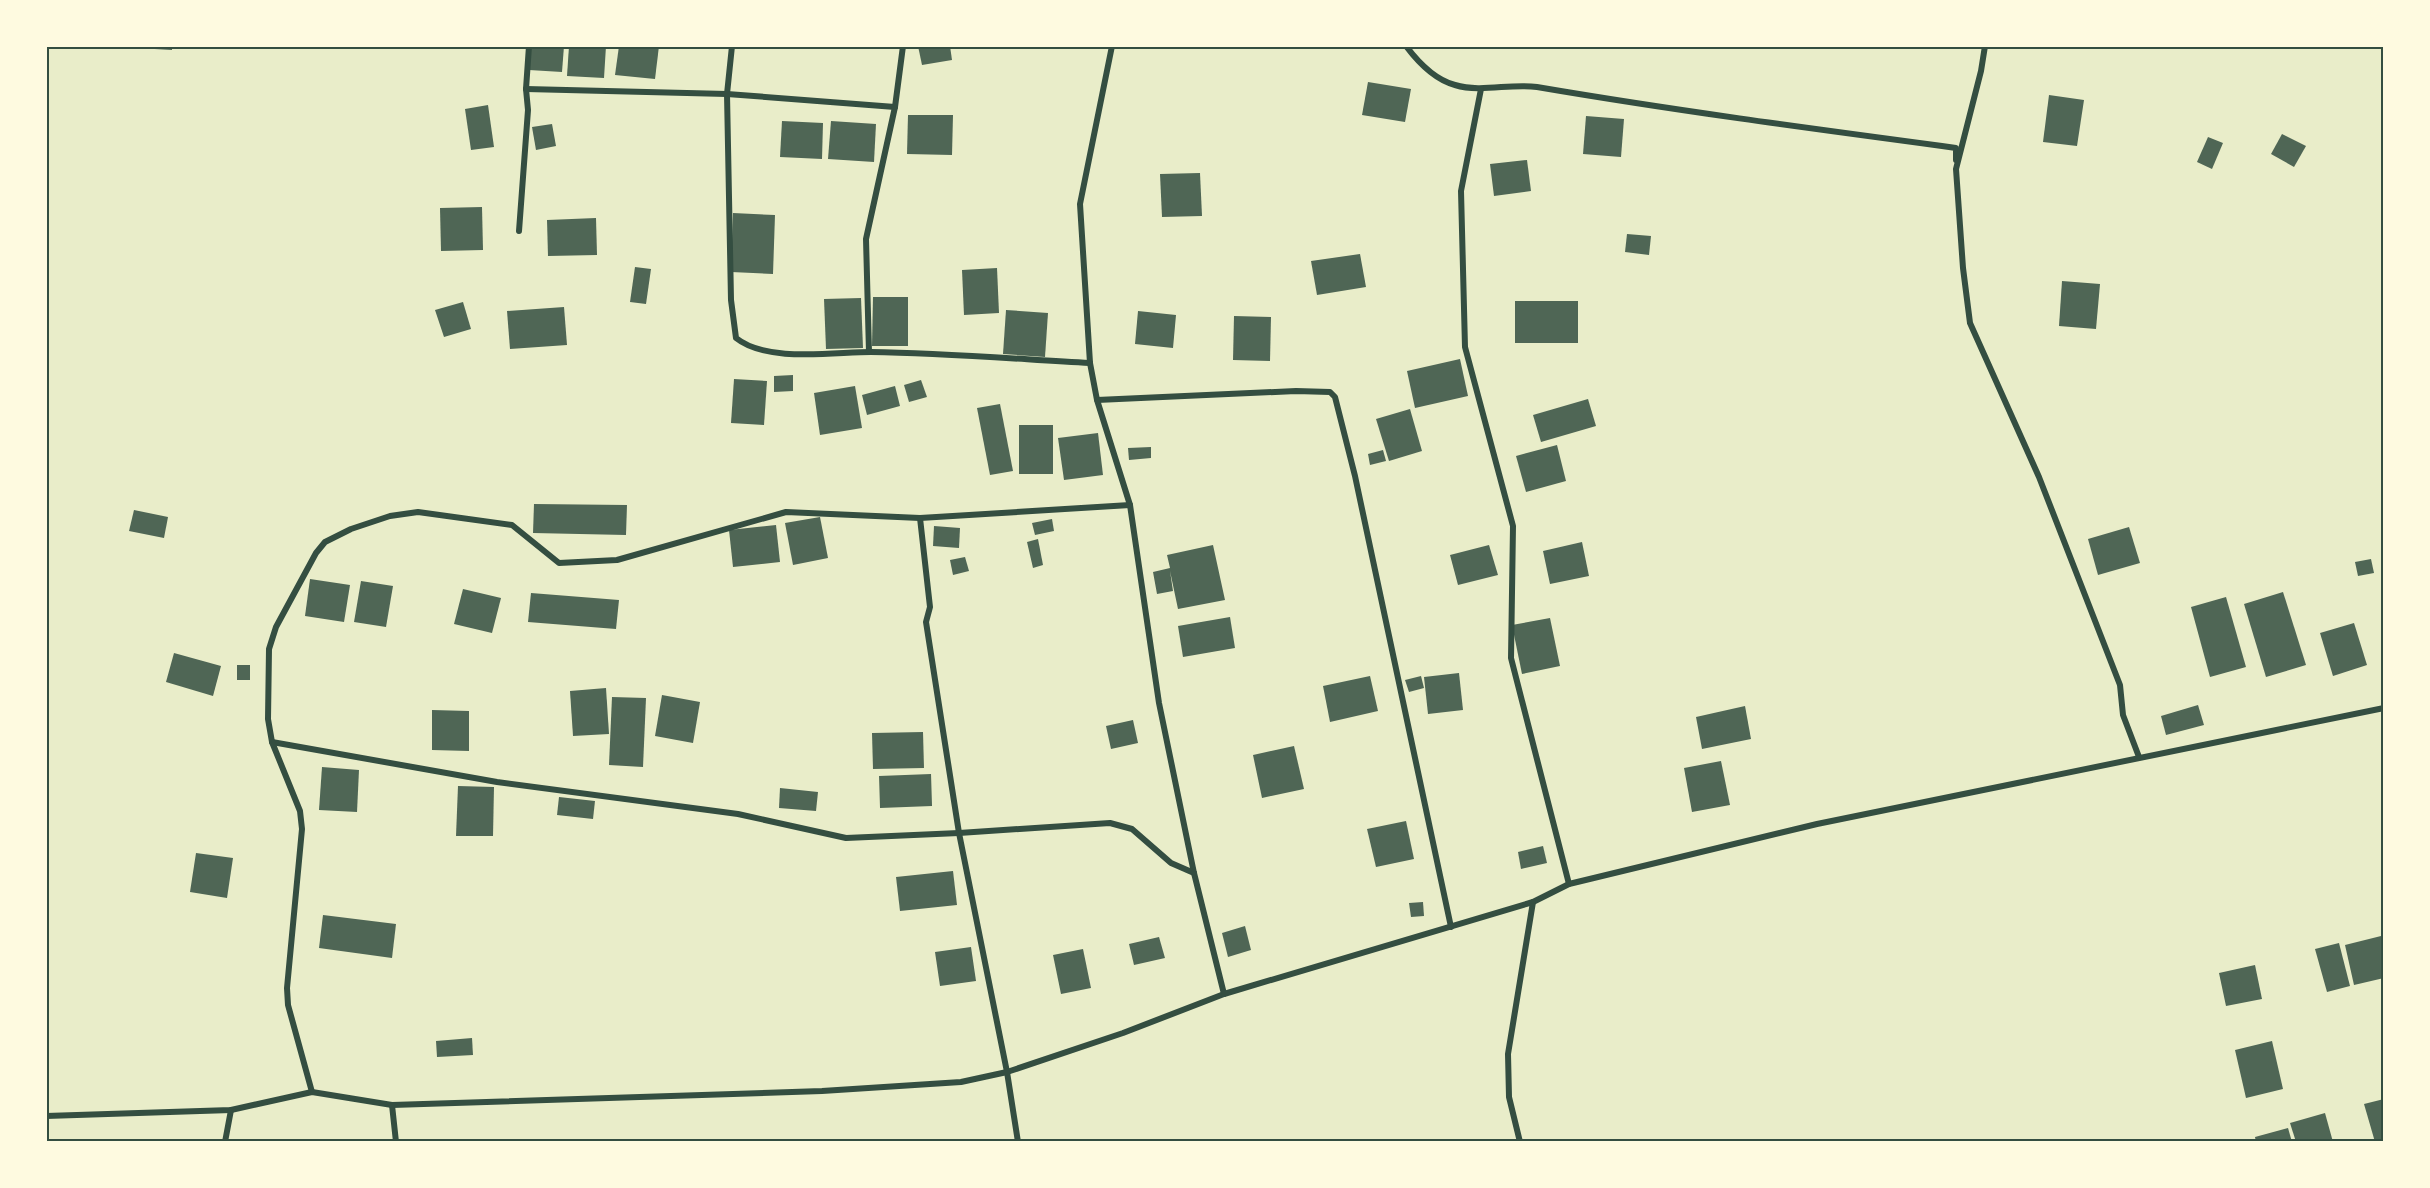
<svg xmlns="http://www.w3.org/2000/svg" width="2430" height="1188" font-family="Lato,sans-serif">
<rect width="100%" height="100%" fill="#e9edc9"/>
<!-- building -->
<g fill="#4f6655">
<path d="M137,46h35v4l-35,-2z"/>
<path d="M531,46h33l-2,26 -33,-2z"/>
<path d="M569,46h37l-2,32 -37,-2z"/>
<path d="M619,46h40l-4,33 -40,-4z"/>
<path d="M918,46h32l2,14 -30,5z"/>
<path d="M1368,82l43,7 -6,33 -43,-7z"/>
<path d="M2049,95l35,5 -7,46 -34,-4z"/>
<path d="M488,105l6,42 -23,3 -6,-41z"/>
<path d="M908,115h45l-1,40 -45,-1z"/>
<path d="M1586,116l38,3 -3,38 -38,-3z"/>
<path d="M782,121l41,2 -1,36 -42,-2z"/>
<path d="M831,121l45,3 -2,38 -46,-3z"/>
<path d="M552,124l4,22 -20,4 -4,-23z"/>
<path d="M2282,134l24,12 -12,21 -23,-13z"/>
<path d="M2208,137l15,6 -11,26 -15,-7z"/>
<path d="M1527,160l4,31 -37,5 -4,-32z"/>
<path d="M1200,173l2,43 -40,1 -2,-43z"/>
<path d="M482,207l1,43 -42,1 -1,-43z"/>
<path d="M733,213l42,2 -2,59 -42,-2z"/>
<path d="M596,218l1,37 -49,1 -1,-36z"/>
<path d="M1627,234l24,2 -2,19 -24,-3z"/>
<path d="M1360,254l6,33 -49,8 -6,-34z"/>
<path d="M635,267l16,2 -5,35 -16,-2z"/>
<path d="M997,268l2,45 -35,2 -2,-45z"/>
<path d="M2062,281l38,3 -4,45 -37,-3z"/>
<path d="M873,297h35v49h-36z"/>
<path d="M861,298l2,50 -37,1 -2,-50z"/>
<rect x="1515" y="301" width="63" height="42"/>
<path d="M463,302l8,27 -27,8 -9,-27z"/>
<path d="M564,307l3,38 -57,4 -3,-38z"/>
<path d="M1006,310l42,3 -3,44 -42,-3z"/>
<path d="M1138,311l38,4 -3,33 -38,-4z"/>
<path d="M1234,316l37,1 -1,44 -37,-1z"/>
<path d="M1460,359l8,37 -53,12 -8,-37z"/>
<path d="M793,375v16l-19,1v-16z"/>
<path d="M734,379l33,2 -3,44 -33,-2z"/>
<path d="M921,380l6,17 -18,5 -5,-17z"/>
<path d="M855,386l7,42 -42,7 -6,-42z"/>
<path d="M895,386l5,20 -33,9 -5,-20z"/>
<path d="M1588,399l8,27 -55,16 -8,-27z"/>
<path d="M1000,404l13,67 -23,4 -13,-67z"/>
<path d="M1410,409l12,42 -33,10 -13,-42z"/>
<rect x="1019" y="425" width="34" height="49"/>
<path d="M1098,433l5,42 -39,5 -6,-42z"/>
<path d="M1557,445l9,36 -40,11 -10,-36z"/>
<path d="M1151,447v11l-22,2 -1,-12z"/>
<path d="M1383,450l3,11 -16,4 -2,-11z"/>
<path d="M534,504l93,1 -1,30 -93,-2z"/>
<path d="M134,510l34,7 -4,21 -35,-7z"/>
<path d="M820,517l8,41 -35,7 -8,-42z"/>
<path d="M1052,519l2,12 -19,4 -3,-12z"/>
<path d="M776,525l4,37 -47,5 -4,-37z"/>
<path d="M934,526l26,2 -1,20 -26,-2z"/>
<path d="M2129,527l11,36 -42,12 -10,-36z"/>
<path d="M1038,539l5,26 -10,3 -6,-26z"/>
<path d="M1582,542l7,34 -39,8 -7,-33z"/>
<path d="M1213,545l12,55 -47,9 -8,-38 3,20 -16,3 -4,-22 17,-4 -3,-13z"/>
<path d="M1489,545l9,30 -40,10 -8,-30z"/>
<path d="M965,557l4,14 -16,4 -3,-15z"/>
<path d="M2371,559l3,14 -16,3 -3,-14z"/>
<path d="M310,579l40,6 -6,37 -39,-6z"/>
<path d="M361,581l32,5 -7,41 -32,-5z"/>
<path d="M463,589l38,9 -9,35 -38,-9z"/>
<path d="M2283,592l23,73 -40,12 -22,-73z"/>
<path d="M531,593l88,7 -3,29 -88,-7z"/>
<path d="M2226,597l20,70 -36,10 -19,-70z"/>
<path d="M1230,617l5,31 -52,9 -5,-31z"/>
<path d="M1550,618l10,48 -38,8 -10,-49z"/>
<path d="M2354,623l13,42 -34,11 -13,-43z"/>
<path d="M174,653l47,13 -8,30 -47,-14z"/>
<rect x="237" y="665" width="13" height="15"/>
<path d="M1459,673l4,37 -35,4 -4,-37z"/>
<path d="M1370,676l8,35 -48,11 -7,-36z"/>
<path d="M1421,676l3,12 -15,4 -4,-12z"/>
<path d="M606,688l3,46 -36,2 -3,-45z"/>
<path d="M662,695l38,7 -7,41 -38,-7z"/>
<path d="M612,697l34,1 -3,69 -34,-2z"/>
<path d="M2198,705l6,20 -38,10 -5,-19z"/>
<path d="M1745,706l6,33 -49,10 -6,-32z"/>
<path d="M432,710l37,1v40l-37,-1z"/>
<path d="M1133,720l5,23 -27,6 -5,-23z"/>
<path d="M923,732l1,36 -51,1 -1,-36z"/>
<path d="M1294,746l10,43 -42,9 -9,-43z"/>
<path d="M1721,761l9,44 -38,7 -8,-44z"/>
<path d="M322,767l37,3 -2,42 -38,-2z"/>
<path d="M931,774l1,32 -52,2 -1,-32z"/>
<path d="M458,786l36,1 -1,49h-37z"/>
<path d="M780,788l38,4 -2,19 -37,-3z"/>
<path d="M559,797l36,4 -2,18 -36,-4z"/>
<path d="M1406,821l8,38 -38,8 -9,-38z"/>
<path d="M1543,846l4,17 -26,6 -3,-17z"/>
<path d="M196,853l37,5 -6,40 -37,-6z"/>
<path d="M953,871l4,34 -57,6 -4,-34z"/>
<path d="M1423,902l1,14 -13,1 -2,-14z"/>
<path d="M323,915l73,9 -4,34 -73,-10z"/>
<path d="M1245,926l6,24 -23,7 -6,-24z"/>
<path d="M2381,936l3,11v31l-30,7 -9,-40z"/>
<path d="M1159,937l6,21 -31,7 -5,-21z"/>
<path d="M2339,943l11,43 -23,6 -12,-43z"/>
<path d="M971,947l5,34 -36,5 -5,-34z"/>
<path d="M1083,949l8,39 -30,6 -8,-39z"/>
<path d="M2255,965l7,34 -36,7 -7,-33z"/>
<path d="M472,1038l1,17 -36,2 -1,-16z"/>
<path d="M2272,1041l11,48 -37,9 -11,-48z"/>
<path d="M2384,1099v43h-9l-11,-38z"/>
<path d="M2325,1113l8,29h-37l-6,-19z"/>
<path d="M2288,1128l4,14h-36l-1,-5z"/>
</g>
<g fill="none" stroke-linecap="round" stroke-linejoin="round">
<!-- minor -->
<g stroke="#344e41" stroke-width="6">
<path d="M732,46l-5,48 4,206 5,38c31,25 98,14 135,14 73,1 146,7 219,11"/>
<path d="M1112,46l-32,158 10,159 7,37 199,-9 34,1 5,5 20,79 96,451"/>
<path d="M1406,46c12,16 30,34 49,39 27,8 55,-2 82,2 135,23 270,41 405,59l14,2v12"/>
<path d="M1985,46l-4,25 -25,98 7,99 7,55 69,154 81,208 3,30 16,42"/>
<path d="M526,89l201,5 168,13"/>
<path d="M1481,89l-20,102 4,156 48,179 -2,132 58,226"/>
<path d="M519,231l9,-121 -2,-21 3,-43"/>
<path d="M869,352l-3,-113 29,-132 8,-61"/>
<path d="M1097,400l33,105 29,198 35,170 30,121"/>
<path d="M920,518l10,89 -4,15 33,211 48,239 11,70"/>
<path d="M272,742l225,40 241,32 108,24 113,-5 151,-10 22,6 39,34 23,10"/>
<path d="M312,1092l-24,-87 -1,-17 15,-159 -2,-18 -28,-69 -4,-23 1,-70 7,-22 40,-74 9,-11 26,-13 39,-13 28,-4 94,13 47,38 58,-3 169,-48 134,6 210,-13"/>
<path d="M392,1105l4,37"/>
<path d="M46,1116l185,-6 81,-18 80,13 430,-14 139,-9 46,-10 116,-39 101,-39 309,-92 36,-18 248,-60 567,-116"/>
<path d="M225,1142l6,-32"/>
<path d="M1520,1142l-11,-45 -1,-43 25,-152"/>
</g>
</g>
<!-- border -->
<rect width="2430" height="1188" fill="none" stroke="#fefae0" stroke-width="96"/>
<rect x="48" y="48" width="2334" height="1092" fill="none" stroke="#344e41" stroke-width="2"/>
</svg>
